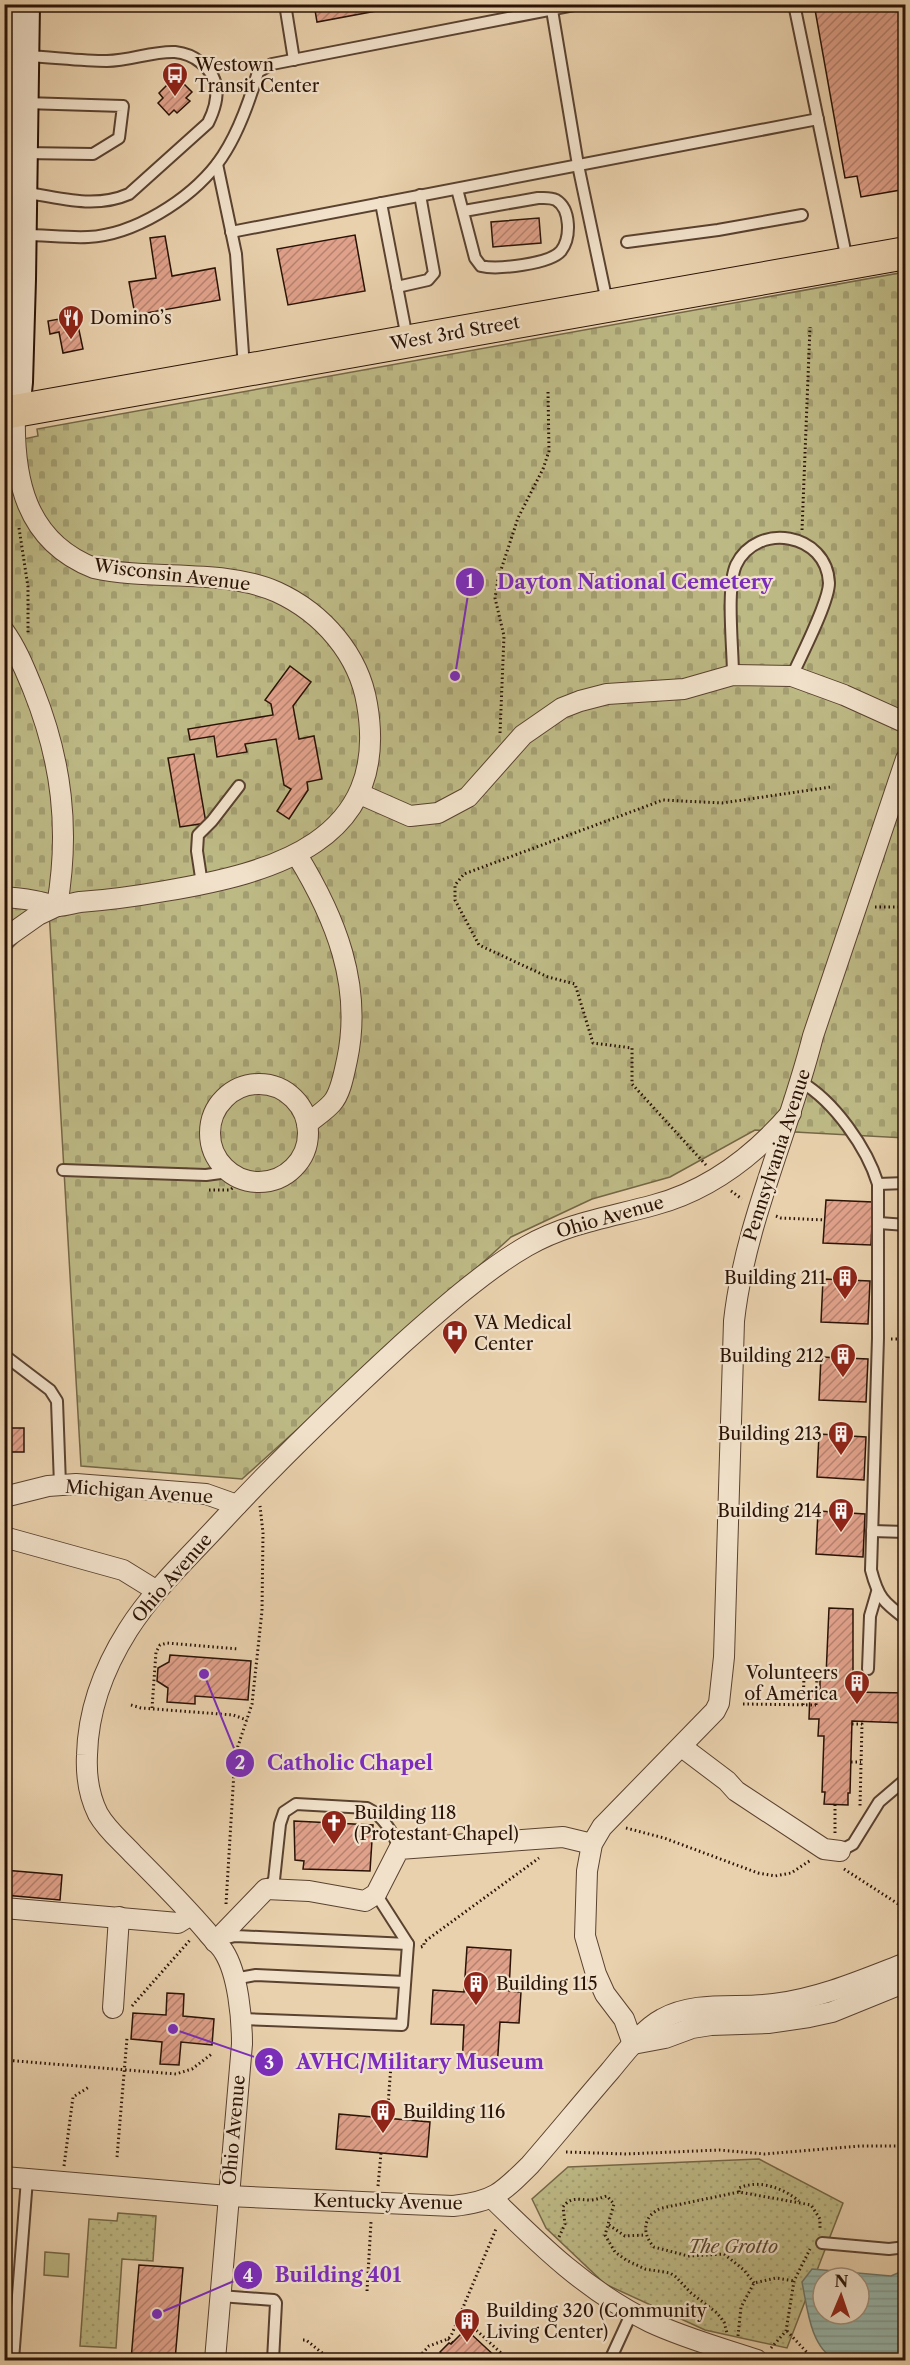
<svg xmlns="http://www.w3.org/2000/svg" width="910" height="2365" font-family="'Libre Caslon Text',serif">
<defs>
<pattern id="cemetery-stones" width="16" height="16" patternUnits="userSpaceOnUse" patternTransform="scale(1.5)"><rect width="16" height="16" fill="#bdb985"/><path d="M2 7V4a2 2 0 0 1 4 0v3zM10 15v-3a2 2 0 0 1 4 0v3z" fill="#a39e71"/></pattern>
<pattern id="park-dots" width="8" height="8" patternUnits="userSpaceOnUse" patternTransform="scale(1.5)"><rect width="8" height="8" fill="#bdb985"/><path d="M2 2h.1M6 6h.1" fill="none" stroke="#a39e71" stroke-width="1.8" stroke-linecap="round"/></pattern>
<pattern id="water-rules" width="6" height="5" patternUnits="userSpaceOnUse" patternTransform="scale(1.5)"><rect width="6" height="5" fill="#97b7ad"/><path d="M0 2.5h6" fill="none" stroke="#829c93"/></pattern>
<pattern id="building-hatch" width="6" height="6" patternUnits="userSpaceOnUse" patternTransform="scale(1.5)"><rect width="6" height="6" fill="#e0a18a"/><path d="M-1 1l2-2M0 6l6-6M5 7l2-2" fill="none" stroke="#b6826f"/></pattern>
</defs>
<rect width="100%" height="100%" fill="#e9d1ad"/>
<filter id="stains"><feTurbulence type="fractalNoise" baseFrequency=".00333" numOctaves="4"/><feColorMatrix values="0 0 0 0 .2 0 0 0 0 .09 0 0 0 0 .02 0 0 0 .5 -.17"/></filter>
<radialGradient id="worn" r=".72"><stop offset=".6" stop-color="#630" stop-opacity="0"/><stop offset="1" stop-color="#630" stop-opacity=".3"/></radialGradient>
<!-- grass -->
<path fill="#bdb985" stroke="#746646" stroke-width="1.5" d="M45,2252l24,2 -1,23 -24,-2z"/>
<!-- cemetery -->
<path fill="url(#cemetery-stones)" stroke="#746646" stroke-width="1.5" d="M905,272v866l-150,-8 -85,47 -78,22 -81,38 -269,242 -161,-13 -32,-556 -44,45v-512l33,-7 -1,-7z"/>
<!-- park -->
<g fill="url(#park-dots)" stroke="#746646" stroke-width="1.5">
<path d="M759,2159l84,44 -56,145 -82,-18 -100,-46 -59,-56 -14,-29 36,-32z"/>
<path d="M118,2213l38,3 -3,45 -31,-2 -6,89 -36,-2 9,-127 28,2z"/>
</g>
<!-- water -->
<path fill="url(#water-rules)" stroke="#6b756a" stroke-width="1.5" fill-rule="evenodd" d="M812,2269l79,7 14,-6v90c-14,1 -58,4 -69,0 -26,-12 -29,-54 -34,-78zM823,2278h36v36h-36z"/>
<!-- building -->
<g fill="url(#building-hatch)" stroke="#2a1306" stroke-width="1.5">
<path d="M314,4h100l-97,18z"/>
<path d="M814,4h92v185l-45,8 -4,-21 -12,2z"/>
<path d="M171,81l5,5 5,-5 11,11 -6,6 4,3 -13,12 -3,-3 -5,5 -11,-12 5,-5 -4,-5z"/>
<path d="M539,218l2,25 -48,4 -2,-25z"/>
<path d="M355,235l10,56 -77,14 -11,-56z"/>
<path d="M165,236l7,40 43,-8 5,32 -85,15 -6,-33 27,-4 -6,-40z"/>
<path d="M76,316l7,33 -20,4 -4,-21 -9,2 -2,-13z"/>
<path d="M290,666l21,16 -18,24 6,33 15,-3 8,43 -15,3 1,8 -19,29 -12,-8 14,-22 -7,-4 -8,-46 -31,5 2,8 -30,5 -3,-21 -24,4 -2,-11 85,-14 -2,-11 -6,-4z"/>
<path d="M194,754l12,69 -26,4 -12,-69z"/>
<path d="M826,1200l47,2 -2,43 -48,-2z"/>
<path d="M823,1279l47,2 -2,43 -47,-2z"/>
<path d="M821,1357l47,2 -2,43 -47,-2z"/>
<rect x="4" y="1428" width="20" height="24"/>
<path d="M819,1434l47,3 -2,43 -47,-3z"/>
<path d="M818,1511l47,3 -2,43 -47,-3z"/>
<path d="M829,1608l24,1v83l53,1v30l-54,-2 -2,72h-2v12l-24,-1 1,-12h-3l2,-56h-6l1,-17h-10l1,-27h10v-16h6z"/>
<path d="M170,1655l81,6 -3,39 -53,-4v8l-28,-2 1,-14 -11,-7 1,-13 11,-6z"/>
<path d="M294,1821l79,4 -3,46 -67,-2 1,-8 -9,-1z"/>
<path d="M4,1870l58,5 -2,25 -56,-5z"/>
<path d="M467,1947l44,3 -2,41 12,1 -2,31 -19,-1 -3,47 -35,-2 2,-42 -33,-1 2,-34 31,2z"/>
<path d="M167,1993l17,1 -1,22 31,3 -2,26 -31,-3 -2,23 -19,-1 2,-22 -31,-3 2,-26 33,2z"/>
<path d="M339,2114l91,8 -3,35 -91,-8z"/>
<path d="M139,2265l44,3 -8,92h-44z"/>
<path d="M468,2327l4,4 -2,2 28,26 -2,1h-51l1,-1 -6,-7 9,-9 2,1z"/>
</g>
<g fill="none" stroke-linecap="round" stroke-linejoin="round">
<defs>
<g id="lane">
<path d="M285,4l9,56"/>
<path d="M551,4l27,161 29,137"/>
<path d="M794,4l53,256"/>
<path d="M23,153l70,1 26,-16 4,-32 -98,-3"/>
<path d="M217,164l19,90 8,114"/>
<path d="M457,189l18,69 6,8c16,4 69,-2 80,-15 10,-13 10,-42 -5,-51 -6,-3 -12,-2 -18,-2l-74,13"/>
<path d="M23,192c36,6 72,17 106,2l79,-71c11,-22 14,-45 -8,-61 -6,-5 -16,-9 -25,-10 -23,-1 -45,9 -68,9 -27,0 -55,-4 -82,-5"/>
<path d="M381,203l26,135"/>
<path d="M231,232l587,-113"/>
<path d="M24,235c21,0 43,3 64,2 46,-2 101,-37 129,-73 20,-26 32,-61 41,-92l14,-8 308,-60"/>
<path d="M627,242l91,-12 84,-15"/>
<path d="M397,287l31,-7 6,-7 -14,-78"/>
<path d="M733,675c0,-27 -7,-87 3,-110 21,-44 91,-32 93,18 0,19 -28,73 -37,93"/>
<path d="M202,884l-5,-33 1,-16 14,-14 27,-35"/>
<path d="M801,1082c33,19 66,66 77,102v154l-7,232c7,27 12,32 35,49"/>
<path d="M63,1170l143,5 22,-3"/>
<path d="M878,1184l28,-1"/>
<path d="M879,1223l27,2"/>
<path d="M4,1355l46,35 7,11 3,84"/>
<path d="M872,1531l34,1"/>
<path d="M868,1669l2,-53 7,-24"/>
<path d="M840,1851l13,-7 26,-42 27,-23"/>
<path d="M266,1889l8,-9 6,-56 4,-12 12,-8 71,4c15,7 27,25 32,41"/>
<path d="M223,1939l12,-3 173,8"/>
<path d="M234,1979l22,-4 149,7"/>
<path d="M240,2019l162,6 6,-81 -32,-50"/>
<path d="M822,2243l67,6 17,-2"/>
<path d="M220,2296l54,4 2,3 -3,57"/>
<path d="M13,2360l14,-181"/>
<path d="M610,2360l22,-48"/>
</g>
<g id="street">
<path d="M4,12l21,2"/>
<path d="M4,631c13,18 21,39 29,58 29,72 37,141 24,217"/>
<path d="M360,794l50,22 28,-3 30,-16 55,-62 39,-27 18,-7 27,-7 77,-5 49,-14 59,1 52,19 62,28"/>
<path d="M297,855c38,62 66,130 50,205 -3,13 -6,33 -15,43 -7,8 -17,14 -25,21"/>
<path d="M4,897c12,1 25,2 36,5 6,1 12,4 18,4 7,0 15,-3 22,-4 29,-2 57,-6 85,-11 107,-18 226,-49 202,-187 -8,-49 -44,-91 -90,-112 -53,-24 -126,-11 -183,-24 -69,-27 -81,-90 -79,-157"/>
<path d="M4,939l34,-24 19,-9"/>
<circle cx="259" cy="1133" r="49"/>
<path d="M4,1497l44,-11 28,-2 130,10 31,11"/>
<path d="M4,1537l119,33 34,21"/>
<path d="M682,1747l45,34 9,10 88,58 16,2"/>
<path d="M4,1908l174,15 13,-8"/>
<path d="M215,1942l51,-53 43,2 56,10 11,-7 23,-45 164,-12 29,7"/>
<path d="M113,2008l6,-91"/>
<path d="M633,2044l-9,-25 -19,-25 -9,-20 -11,-38 2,-65 5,-27 10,-17 113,-116 4,-8 5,-46 10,-336c11,-99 55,-189 79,-285l93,-277"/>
<path d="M633,2044l32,-6 27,-10 19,-3 57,-2 41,-6 23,-5 74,-30"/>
<path d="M4,2177l224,19 225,10c40,-4 49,-13 77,-41 27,-31 53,-63 80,-94 14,-17 33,-42 52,-52 34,-19 75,-10 112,-15 47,-6 88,-24 132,-41"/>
<path d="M492,2198c49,48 96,94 158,124 34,16 71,26 107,38"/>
<path d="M215,2360l27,-316c0,-26 -4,-70 -18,-92 -4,-7 -12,-13 -17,-20 -23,-27 -49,-53 -74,-78 -12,-13 -26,-24 -35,-40 -9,-18 -12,-39 -11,-59 1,-45 17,-87 41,-125 26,-41 63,-75 96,-111 57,-61 116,-118 177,-174 37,-33 84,-75 126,-99 40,-23 84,-29 127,-41 56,-15 100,-49 137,-92"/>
</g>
<path id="secondary" d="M15,411l3,-29 3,-103 4,-275"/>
<path id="primary" d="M4,413l902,-160"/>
</defs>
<!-- lane casing -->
<use href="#lane" stroke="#5a4230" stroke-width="14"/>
<!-- street casing -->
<use href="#street" stroke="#5a4230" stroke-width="22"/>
<!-- secondary casing -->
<use href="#secondary" stroke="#2a1306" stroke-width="32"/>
<!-- primary casing -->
<use href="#primary" stroke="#2a1306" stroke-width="34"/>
<!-- path -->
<g stroke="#2a1306" stroke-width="3" stroke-dasharray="1.5 3" stroke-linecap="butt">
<path d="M19,528l9,59v48"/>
<path d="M802,530l8,-203"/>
<path d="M500,733l4,-97 -9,-38 3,-19 20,-61 25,-49 6,-18 -1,-59"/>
<path d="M875,907h31"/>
<path d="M207,1160l8,-5"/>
<path d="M706,1165l-74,-81v-36l-39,-5 -18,-59 -27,-7 -69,-32 -24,-45v-15l9,-11 199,-74 59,3 109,-16"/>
<path d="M209,1190h21l9,-7"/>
<path d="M731,1191l11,8"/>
<path d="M776,1216l5,2 44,2"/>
<path d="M891,1339h15"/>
<path d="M743,1704l73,1"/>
<path d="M131,1705l10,3 92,7 14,5"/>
<path d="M803,1705l1,-28h13l-1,28h3"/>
<path d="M152,1708l4,-56 4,-7 7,-2 71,6"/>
<path d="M852,1724h10l-2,82"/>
<path d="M851,1762h10"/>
<path d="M626,1828l38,10 94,35 17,3 16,-3 20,-13"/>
<path d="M835,1833v-29"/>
<path d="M844,1869l62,40"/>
<path d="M226,1904l9,-149 17,-51 10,-93 1,-78 -3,-27"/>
<path d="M421,1947l3,-1v-4l115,-84"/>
<path d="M132,2006l58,-66"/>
<path d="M4,2060l172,14 16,-5 21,-16"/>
<path d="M387,2118l5,-66"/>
<path d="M566,2152l60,2 93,-4 46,4 95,-8h46"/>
<path d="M117,2157l10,-119"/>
<path d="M64,2166l9,-69 16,-10"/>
<path d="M378,2186l3,-33"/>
<path d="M739,2192v-4c20,-9 44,0 60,13"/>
<path d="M609,2225l16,11 20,-1"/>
<path d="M559,2237l6,-13 -2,-17c8,-11 16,-7 28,-7 6,0 10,-3 16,-4l7,8 -9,31 10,17 11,8 19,9 25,4 6,4 15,16 26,20 7,9 3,11"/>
<path d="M754,2283l-10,-13 -20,-16 -36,2 -34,-9c-13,-14 -11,-32 8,-39l77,-16 72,13 9,14v10"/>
<path d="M367,2291l4,-69"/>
<path d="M460,2315l41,38 3,7"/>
<path d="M787,2331l27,29"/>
<path d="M738,2336l3,-29 13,-24 22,-5 18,3"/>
<path d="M448,2339l5,4"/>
<path d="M303,2340h3l25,20"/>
<path d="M771,2348l15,-17 8,-50 16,-32"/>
<path d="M416,2360l13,-14 19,-7 3,-3 45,-107"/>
</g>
<!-- lane -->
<use href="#lane" stroke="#f1e1ca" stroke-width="10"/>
<!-- street -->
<use href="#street" stroke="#f1e1ca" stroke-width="20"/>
<!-- secondary -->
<use href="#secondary" stroke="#f1e1ca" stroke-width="28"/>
<!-- primary -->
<use href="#primary" stroke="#e9d1ad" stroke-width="32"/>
</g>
<!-- icons -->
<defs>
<symbol id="bus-pin" viewBox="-11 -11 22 30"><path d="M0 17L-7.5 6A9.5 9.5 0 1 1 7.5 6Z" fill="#8f2418" stroke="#f1e1ca"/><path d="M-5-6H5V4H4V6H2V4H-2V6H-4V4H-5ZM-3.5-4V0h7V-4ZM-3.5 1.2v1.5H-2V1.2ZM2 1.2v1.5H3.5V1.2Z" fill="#fff"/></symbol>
<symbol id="restaurant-pin" viewBox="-11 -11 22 30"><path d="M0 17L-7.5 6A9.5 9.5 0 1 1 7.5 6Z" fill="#8f2418" stroke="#f1e1ca"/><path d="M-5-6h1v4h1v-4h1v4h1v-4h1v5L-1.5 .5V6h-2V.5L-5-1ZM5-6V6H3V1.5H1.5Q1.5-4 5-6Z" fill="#fff"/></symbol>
<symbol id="building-pin" viewBox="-11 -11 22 30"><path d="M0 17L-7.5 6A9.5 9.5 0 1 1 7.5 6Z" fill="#8f2418" stroke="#f1e1ca"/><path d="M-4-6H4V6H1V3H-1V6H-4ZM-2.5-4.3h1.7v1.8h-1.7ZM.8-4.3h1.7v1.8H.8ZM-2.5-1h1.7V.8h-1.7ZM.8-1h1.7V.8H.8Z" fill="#fff"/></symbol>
<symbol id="hospital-pin" viewBox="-11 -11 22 30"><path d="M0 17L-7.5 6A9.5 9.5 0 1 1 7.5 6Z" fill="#8f2418" stroke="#f1e1ca"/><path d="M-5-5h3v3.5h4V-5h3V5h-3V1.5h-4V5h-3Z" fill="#fff"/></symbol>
<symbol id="church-pin" viewBox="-11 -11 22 30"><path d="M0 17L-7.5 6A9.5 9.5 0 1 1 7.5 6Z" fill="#8f2418" stroke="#f1e1ca"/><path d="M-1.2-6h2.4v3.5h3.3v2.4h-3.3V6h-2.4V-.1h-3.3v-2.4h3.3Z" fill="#fff"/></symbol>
</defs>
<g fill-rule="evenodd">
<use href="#bus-pin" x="160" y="60" width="30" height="40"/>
<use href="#restaurant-pin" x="56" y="303" width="30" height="40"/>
<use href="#building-pin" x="830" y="1263" width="30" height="40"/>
<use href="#hospital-pin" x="440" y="1318" width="30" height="40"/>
<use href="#building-pin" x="828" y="1341" width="30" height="40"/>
<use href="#building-pin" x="826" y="1419" width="30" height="40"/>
<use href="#building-pin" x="826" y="1496" width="30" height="40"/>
<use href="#building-pin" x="842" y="1668" width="30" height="40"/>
<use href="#church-pin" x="319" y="1808" width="30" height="40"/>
<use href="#building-pin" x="461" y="1969" width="30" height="40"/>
<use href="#building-pin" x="368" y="2097" width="30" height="40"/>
<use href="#building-pin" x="452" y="2306" width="30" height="40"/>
</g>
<g text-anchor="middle" stroke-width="4.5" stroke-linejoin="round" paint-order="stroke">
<!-- poi labels -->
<g font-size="18" fill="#2a1306" stroke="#f1e1ca" text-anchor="start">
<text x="195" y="71">Westown<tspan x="195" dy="21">Transit Center</tspan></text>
<text x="90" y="324">Domino’s</text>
<text x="826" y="1284" text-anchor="end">Building 211</text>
<text x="474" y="1329">VA Medical<tspan x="474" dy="21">Center</tspan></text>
<text x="824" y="1362" text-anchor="end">Building 212</text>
<text x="822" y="1440" text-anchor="end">Building 213</text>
<text x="822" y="1517" text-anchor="end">Building 214</text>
<text x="838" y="1679" text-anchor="end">Volunteers<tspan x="838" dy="21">of America</tspan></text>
<text x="354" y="1819">Building 118<tspan x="354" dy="21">(Protestant Chapel)</tspan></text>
<text x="496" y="1990">Building 115</text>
<text x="403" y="2118">Building 116</text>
<text x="486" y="2317">Building 320 (Community<tspan x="486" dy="21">Living Center)</tspan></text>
</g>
<!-- street labels -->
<g font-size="18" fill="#2a1306" stroke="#f1e1ca">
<text transform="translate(455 333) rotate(-10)" y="6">West 3rd Street</text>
<text transform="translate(172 575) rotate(7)" y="6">Wisconsin Avenue</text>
<text transform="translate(777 1155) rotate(-72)" y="6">Pennsylvania Avenue</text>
<text transform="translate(610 1217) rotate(-16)" y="6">Ohio Avenue</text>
<text transform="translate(139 1492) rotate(4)" y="6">Michigan Avenue</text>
<text transform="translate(172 1578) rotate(-49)" y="6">Ohio Avenue</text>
<text transform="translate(234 2130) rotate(-85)" y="6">Ohio Avenue</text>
<text transform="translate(388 2202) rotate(1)" y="6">Kentucky Avenue</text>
</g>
<!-- park labels -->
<g font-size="18" font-style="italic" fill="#56452c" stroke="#f1e1ca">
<text x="733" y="2253">The Grotto</text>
</g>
</g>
<!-- callouts -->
<path fill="none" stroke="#7b2cbf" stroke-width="2" d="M455 676L470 582M204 1674L240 1763M173 2029L269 2062M157 2314L248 2275"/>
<g fill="#7b2cbf" stroke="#f1e1ca" stroke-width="2">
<circle cx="455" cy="676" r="6"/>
<circle cx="204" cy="1674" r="6"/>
<circle cx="173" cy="2029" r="6"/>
<circle cx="157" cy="2314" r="6"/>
<circle cx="470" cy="582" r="15"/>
<circle cx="240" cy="1763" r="15"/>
<circle cx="269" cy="2062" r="15"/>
<circle cx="248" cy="2275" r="15"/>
</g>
<g font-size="18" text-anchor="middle" font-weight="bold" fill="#fff">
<text x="470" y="588">1</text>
<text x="240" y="1769">2</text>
<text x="269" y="2069">3</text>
<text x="248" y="2282">4</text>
</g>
<g font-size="20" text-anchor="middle" font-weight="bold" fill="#7b2cbf" stroke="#f1e1ca" stroke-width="4.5" stroke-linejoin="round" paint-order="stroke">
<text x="635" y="589">Dayton National Cemetery</text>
<text x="350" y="1770">Catholic Chapel</text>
<text x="420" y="2069">AVHC/Military Museum</text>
<text x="338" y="2282">Building 401</text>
</g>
<!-- margin -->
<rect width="910" height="2365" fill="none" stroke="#e9d1ad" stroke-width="24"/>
<rect x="6" y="6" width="898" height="2353" fill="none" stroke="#2a1306" stroke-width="3"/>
<rect x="12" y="12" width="886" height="2341" fill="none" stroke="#2a1306" stroke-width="1.5"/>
<!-- north arrow -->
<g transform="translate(841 2296) rotate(2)"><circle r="28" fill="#f1e1ca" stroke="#a18f7c" stroke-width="1.5"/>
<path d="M0-4.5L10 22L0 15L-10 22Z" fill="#8f2418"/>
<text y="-9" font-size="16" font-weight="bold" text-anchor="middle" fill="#2a1306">N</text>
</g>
<rect width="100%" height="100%" filter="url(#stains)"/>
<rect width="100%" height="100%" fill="url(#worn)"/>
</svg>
